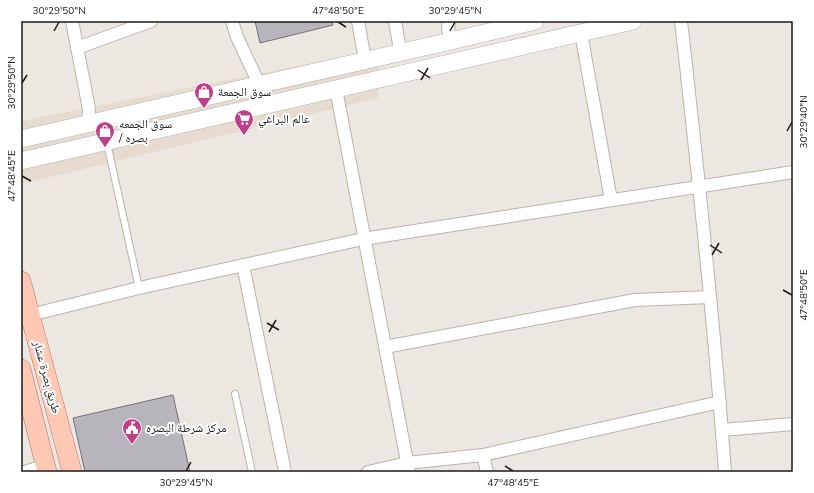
<svg xmlns="http://www.w3.org/2000/svg" width="814" height="493" font-family="'Nunito Sans','Noto Naskh Arabic',sans-serif">
<rect width="100%" height="100%" fill="#ede7e1"/>
<!-- built -->
<path fill="#e7dbcf" d="M377,50l1,48 -357,86v-63z"/>
<!-- building -->
<g fill="#b8b4bb" stroke="#757177">
<path d="M255,21h77l1,4 -73,18z"/>
<path d="M173,395l17,77h-105l-12,-54z"/>
</g>
<g fill="none" stroke-linecap="round" stroke-linejoin="round">
<defs>
<g id="lane">
<path d="M107,143l32,145"/>
<path d="M235,394l17,78"/>
</g>
<g id="street">
<path d="M72,21l17,88 -1,14"/>
<path d="M232,21l5,16 22,47"/>
<path d="M358,21l7,39"/>
<path d="M395,21l5,29 5,1"/>
<path d="M449,21l-1,8 3,12"/>
<path d="M681,21c17,150 33,300 44,451"/>
<path d="M581,33l30,167"/>
<path d="M77,48l74,-27"/>
<path d="M336,89l73,383"/>
<path d="M243,265l42,207"/>
<path d="M30,315l109,-27 224,-49 430,-67"/>
<path d="M385,347l250,-47 75,-3"/>
<path d="M722,430l71,-6"/>
<path d="M483,455l4,17"/>
<path d="M25,472l21,-7"/>
<path d="M368,472l39,-9 76,-8 237,-53"/>
</g>
<g id="secondary">
<path d="M21,139l430,-98 84,-20"/>
<path d="M21,161l612,-140"/>
</g>
<g id="primary">
<path d="M21,281l51,191"/>
<path d="M21,369l26,103"/>
</g>
</defs>
<!-- lane casing -->
<use href="#lane" stroke="#b8b3ad" stroke-width="8"/>
<!-- street casing -->
<use href="#street" stroke="#b8b3ad" stroke-width="14"/>
<!-- secondary casing -->
<use href="#secondary" stroke="#b8b3ad" stroke-width="18"/>
<!-- primary casing -->
<use href="#primary" stroke="#af745e" stroke-width="20"/>
<!-- lane -->
<use href="#lane" stroke="#fff" stroke-width="6"/>
<!-- street -->
<use href="#street" stroke="#fff" stroke-width="12"/>
<!-- secondary -->
<use href="#secondary" stroke="#fff" stroke-width="17"/>
<!-- primary -->
<use href="#primary" stroke="#fec8b5" stroke-width="19"/>
</g>
<!-- ticks -->
<path fill="none" stroke="#1c1a18" stroke-width="1.5" d="M338,22l8,5M54,31l5,-9M450,31l5,-9M418,70l12,8M421,80l7,-12M22,83l5,-8M787,131l5,-9M22,176l9,5M710,245l12,8M712,255l7,-12M783,290l9,5M267,323l12,7M269,332l7,-12M505,466l8,5M186,471l5,-9"/>
<!-- icons -->
<defs>
<symbol id="shop-pin" viewBox="-11 -11 22 30"><path d="M0 17L-7.5 6A9.5 9.5 0 1 1 7.5 6Z" fill="#c03f89" stroke="#fff"/><path d="M-5-2.5h2.3a2.7 3.5 0 0 1 5.4 0H5L5.5 6h-11ZM-1.5-2.5h3a1.5 2.3 0 0 0-3 0Z" fill="#fff"/></symbol>
<symbol id="supermarket-pin" viewBox="-11 -11 22 30"><path d="M0 17L-7.5 6A9.5 9.5 0 1 1 7.5 6Z" fill="#c03f89" stroke="#fff"/><path d="M-6-5.5h2.5l.6 2H6L4.5 2H-2.5L-4.4-4H-6ZM-1.5 3.2a1.3 1.3 0 1 0 .1 0ZM3 3.2a1.3 1.3 0 1 0 .1 0Z" fill="#fff"/></symbol>
<symbol id="civic-pin" viewBox="-11 -11 22 30"><path d="M0 17L-7.5 6A9.5 9.5 0 1 1 7.5 6Z" fill="#c03f89" stroke="#fff"/><path d="M-.6-6.5H3V-4.5H.6V-3L4-1V1h2V6H-6V1h2V-1L-.6-3ZM-1.2 2.5V6h2.4V2.5Z" fill="#fff"/></symbol>
</defs>
<g fill-rule="evenodd">
<use href="#shop-pin" x="193" y="81" width="22" height="30"/>
<use href="#supermarket-pin" x="233" y="108" width="22" height="30"/>
<use href="#shop-pin" x="94" y="120" width="22" height="30"/>
<use href="#civic-pin" x="121" y="417" width="22" height="30"/>
</g>
<g text-anchor="middle" stroke-width="4" stroke-linejoin="round" paint-order="stroke">
<!-- poi labels -->
<g font-size="12" fill="#1c1a18" stroke="#fff" text-anchor="start">
<text x="218" y="96">سوق الجمعة</text>
<text x="258" y="123">عالم البراغي</text>
<text x="119" y="128">سوق الجمعه<tspan x="119" dy="14">/ بصره</tspan></text>
<text x="146" y="432">مركز شرطة البصره</text>
</g>
<!-- street labels -->
<g font-size="12" fill="#1c1a18" stroke="#fff">
<text transform="translate(47 377) rotate(75)" y="4">طريق بصرة عشار</text>
</g>
</g>
<!-- border -->
<rect width="814" height="493" fill="none" stroke="#ffffff" stroke-width="44"/>
<rect x="22" y="22" width="770" height="449" fill="none" stroke="#1c1a18" stroke-width="1.5"/>
<g font-size="10" text-anchor="middle" fill="#1c1a18">
<text x="59" y="14">30°29'50"N</text>
<text x="338" y="14">47°48'50"E</text>
<text x="455" y="14">30°29'45"N</text>
<text transform="translate(11 83) rotate(-90)" y="4">30°29'50"N</text>
<text transform="translate(803 122) rotate(-90)" y="4">30°29'40"N</text>
<text transform="translate(11 176) rotate(-90)" y="4">47°48'45"E</text>
<text transform="translate(803 295) rotate(-90)" y="4">47°48'50"E</text>
<text x="186" y="486">30°29'45"N</text>
<text x="513" y="486">47°48'45"E</text>
</g>
</svg>
